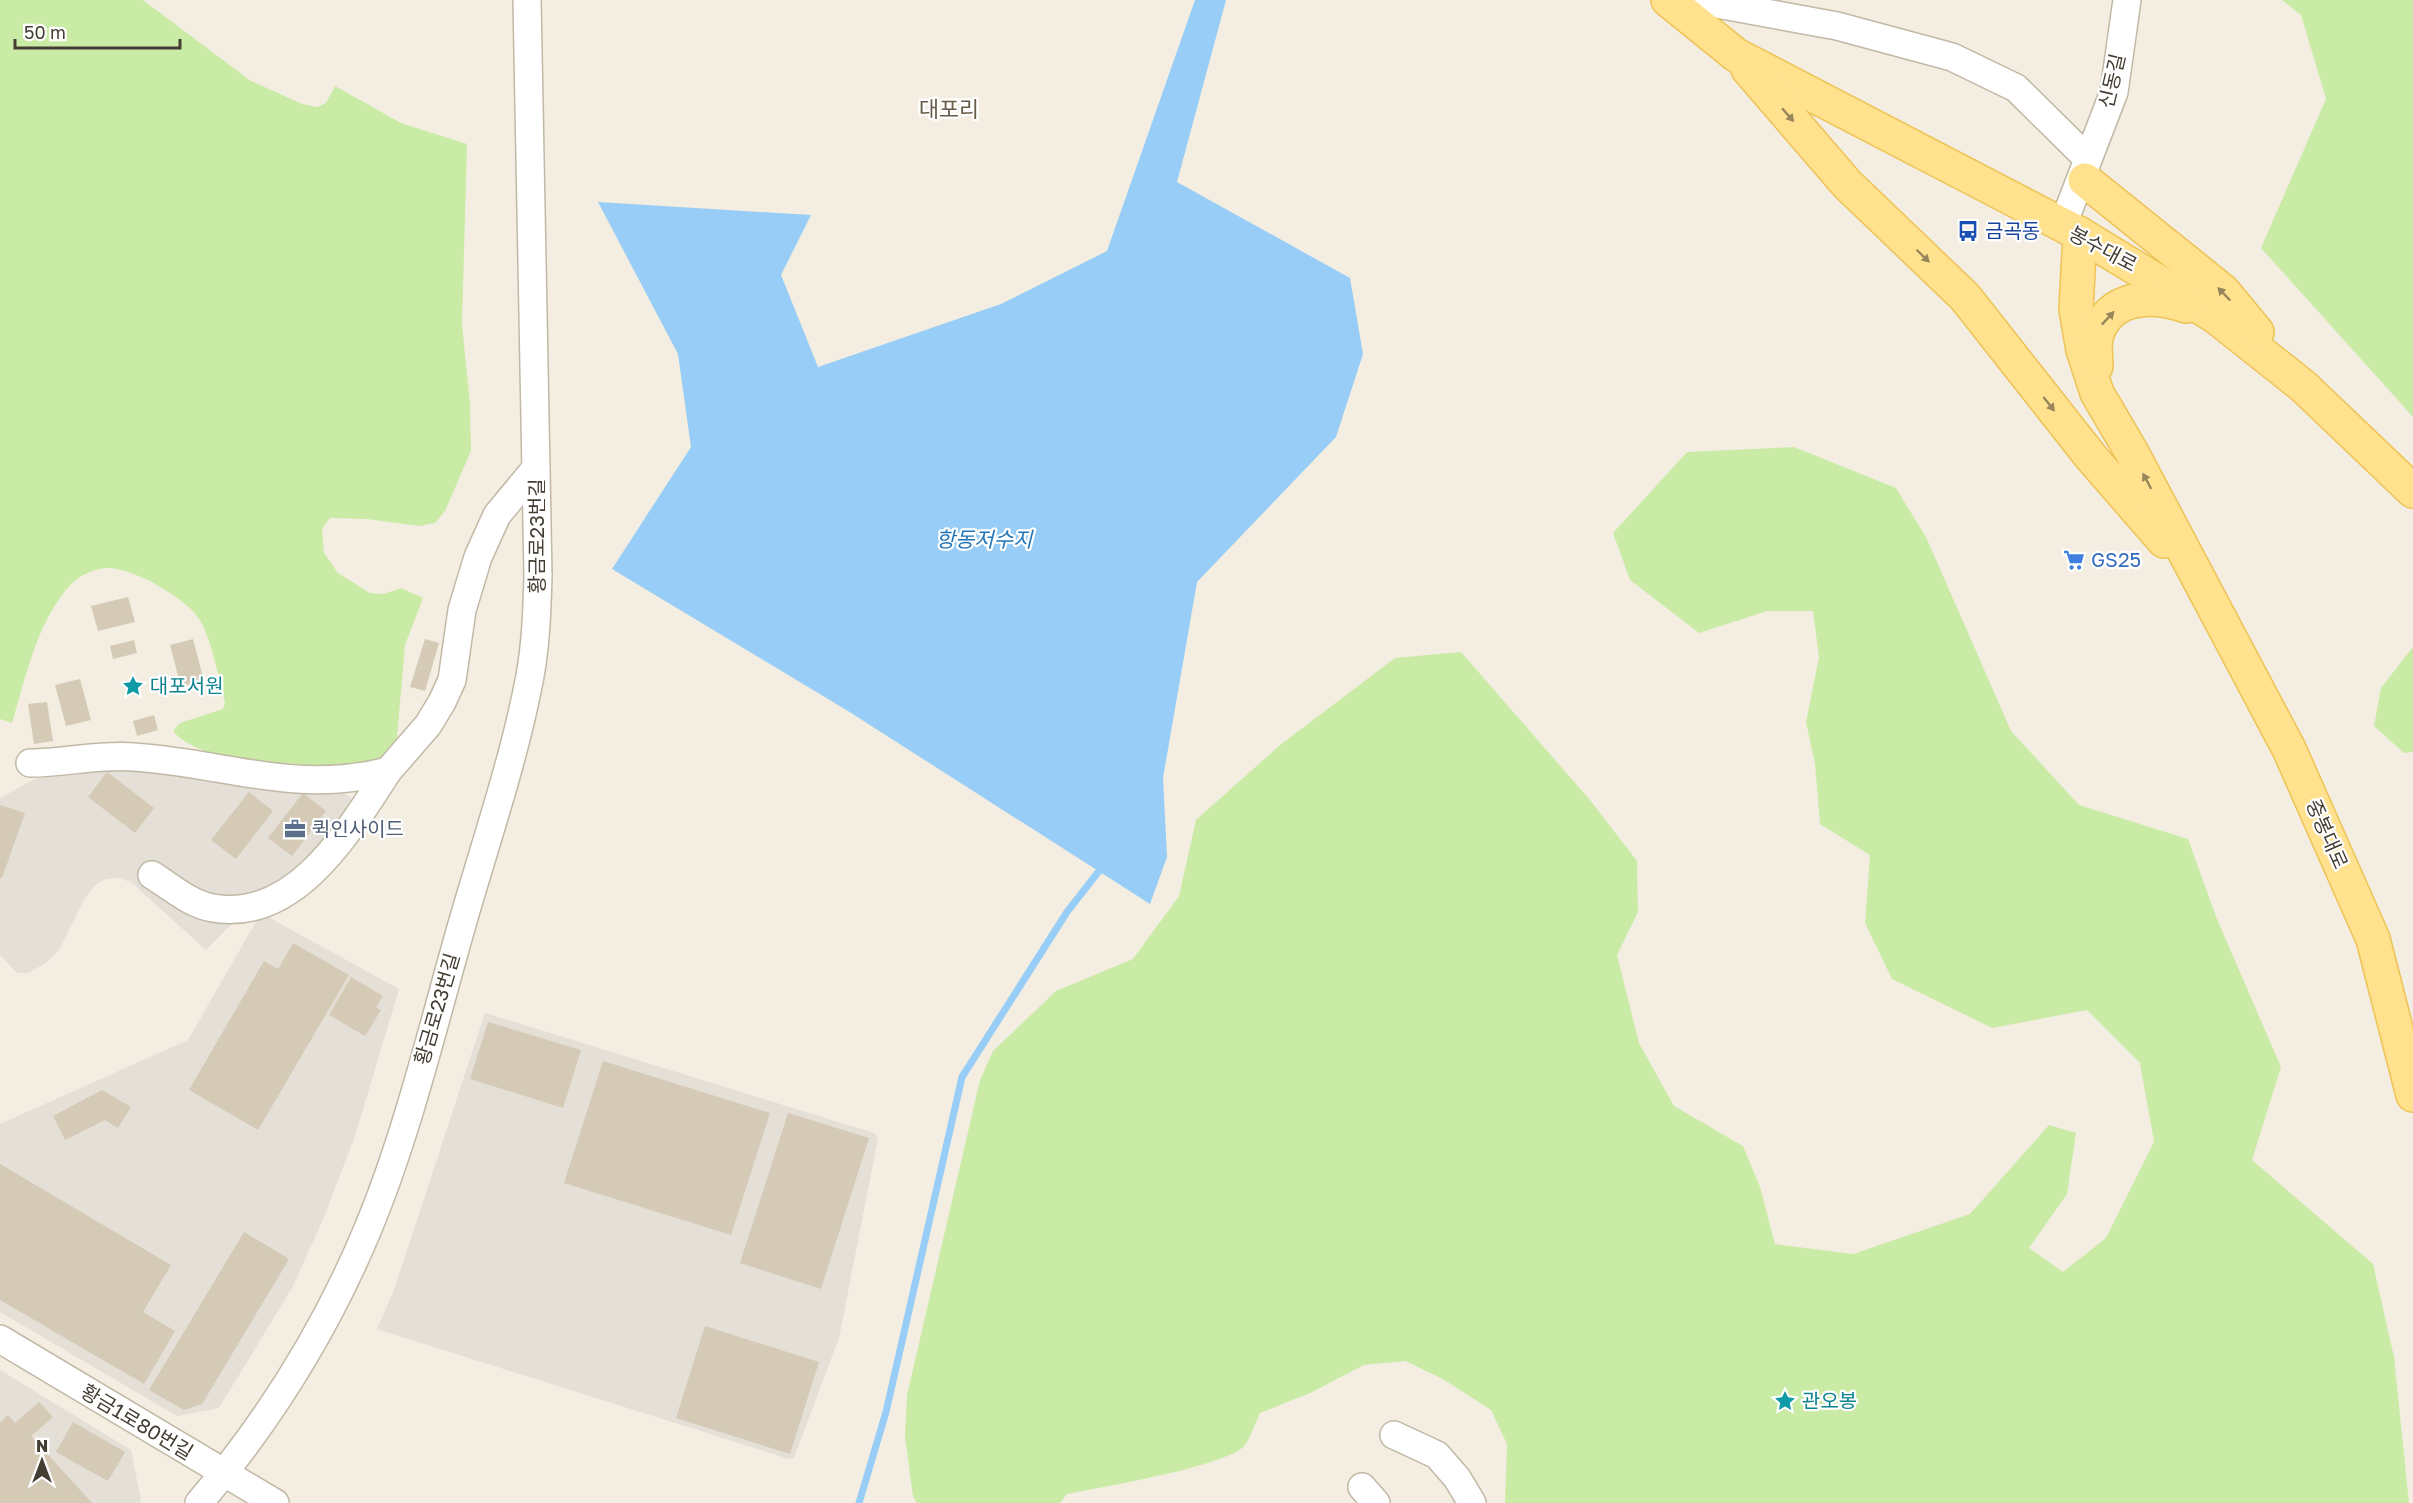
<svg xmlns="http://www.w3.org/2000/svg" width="2413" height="1503" font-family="'Golos Text','Noto Sans KR',sans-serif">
<rect width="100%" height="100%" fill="#f3eee1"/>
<!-- industrial -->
<g fill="#e4dfd7">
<path d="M102,765l234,26 12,4 5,6 -43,60 -43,27 -61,62 -75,-68 -13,-4 -12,1 -11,6 -11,14 -25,51 -13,13 -18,10h-11l-17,-18v-157l35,-19z"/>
<path d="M268,917l131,72 -44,147 -31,81 -31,69 -74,122 -42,8 -177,-104v-188l188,-84 69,-120z"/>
<path d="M485,1013l389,120 4,5 -39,200 -45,120 -5,1 -412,-130 17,-39z"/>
<path d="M0,1370l131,80 10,51 -2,2h-139z"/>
</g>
<!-- green -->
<g fill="#caeba6">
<path d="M0,0h143l108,81 51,23 15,3 9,-4 9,-17 66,37 66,21 -5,181 8,78 1,48 -26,60 -10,12 -16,3 -52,-7 -37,-1 -8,11 2,24 14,20 32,20 14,1 17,-6 22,10 -18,47 -9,103c-6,3 -13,9 -20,11 -42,14 -174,9 -203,-28l7,-8 43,-14 2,-7c-7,-25 -12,-57 -24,-80 -11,-22 -67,-54 -93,-54 -13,0 -28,7 -37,16 -34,37 -45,93 -59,139l-12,-4z"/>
<path d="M2282,0h131v417l-152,-169 65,-149 -25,-84z"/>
<path d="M1794,447l102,41 30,49 85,194 68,74 109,34 29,80 64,148 -29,93 121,104 21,93 15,146h-904l2,-59 -16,-34 -48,-31 -38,-18 -41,4 -54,28 -50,20c-5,10 -9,24 -16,33 -17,20 -146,42 -177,48l-7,9h-143l-4,-7 -8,-60 2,-41 73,-315 13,-29 63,-60 77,-32 46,-63 17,-76 84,-75 115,-87 66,-6 129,148 47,61 1,51 -21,43 22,88 35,63 69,40 17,41 15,57 78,10 117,-40 79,-89 27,8 -9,61 -38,54 34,24 43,-34 48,-96 -14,-79 -53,-53 -95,18 -100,-49 -27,-56 5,-68 -50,-31 -5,-60 -9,-42 13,-65 -6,-46h-46l-68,22 -69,-53 -17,-47 74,-81z"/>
<path d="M2413,647v105l-9,1 -30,-27 7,-38z"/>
</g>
<!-- water -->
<path fill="#97cdf6" d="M1195,0h31l-49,182 173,96 13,76 -27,83 -139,145 -34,196 4,79 -17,47 -302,-193 -236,-142 79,-122 -13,-93 -80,-152 213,13 -30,60 37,92 183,-63 106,-53z"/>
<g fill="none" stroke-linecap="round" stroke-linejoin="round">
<!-- stream -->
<path stroke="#97cdf6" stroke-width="7" d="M859,1503l27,-91 76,-335 105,-165 32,-41"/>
</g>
<!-- building -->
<g fill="#d4cab6">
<path d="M128,597l7,25 -37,9 -7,-25z"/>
<path d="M193,639l11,42 -23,6 -11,-42z"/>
<path d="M425,639l14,4 -14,48 -15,-4z"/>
<path d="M134,640l3,13 -24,6 -3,-13z"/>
<path d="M80,679l11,41 -25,6 -11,-41z"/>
<path d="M47,702l6,39 -19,3 -6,-40z"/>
<path d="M154,715l4,15 -21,6 -4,-15z"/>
<path d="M107,772l47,36 -19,25 -47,-36z"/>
<path d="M249,792l24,19 -37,48 -25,-19z"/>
<path d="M303,793l23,18 -34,45 -24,-18z"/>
<path d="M0,805l25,8 -23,65h-2z"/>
<path d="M293,943l56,32 -91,155 -69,-40 75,-129 14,8z"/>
<path d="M351,977l32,19 -7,11 5,3 -16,26 -36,-21z"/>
<path d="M488,1022l93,28 -18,58 -93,-29z"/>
<path d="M603,1061l167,52 -39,122 -167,-52z"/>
<path d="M102,1090l29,17 -13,21 -13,-8 -40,20 -12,-24z"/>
<path d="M788,1113l81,25 -48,151 -81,-26z"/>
<path d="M0,1164l171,101 -28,47 32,19 -31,53 -144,-84z"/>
<path d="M244,1232l45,27 -87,145 -18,6 -35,-20z"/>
<path d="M705,1326l114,36 -29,92 -114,-36z"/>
<path d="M39,1402l14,15 -22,19 61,67h-92v-80l8,-8 7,8z"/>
<path d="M73,1422l52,30 -17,29 -52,-29z"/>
</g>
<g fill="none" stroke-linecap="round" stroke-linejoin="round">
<defs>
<g id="minor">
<path d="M1695,0l142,26 115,31 64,31 72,71"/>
<path d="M2062,227l52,-135 13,-92"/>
<path d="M30,763c34,0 70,-9 104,-6 91,6 161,38 254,14 -38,58 -92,152 -175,137 -23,-4 -42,-21 -61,-33"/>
<path d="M388,771l40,-46 14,-23 10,-22 10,-70 16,-53 19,-42 39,-47"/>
<path d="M0,1339l275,164"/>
<path d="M1394,1435l43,20 20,23 15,25"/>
<path d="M1362,1487l14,16"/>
<path d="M199,1503c69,-81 127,-174 168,-272 42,-100 68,-214 98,-317 23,-79 50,-158 65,-238 6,-33 7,-67 8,-100l-11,-576"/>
</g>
<g id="major">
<path d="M1668,0l68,55 344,179 136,83 87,69 110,105"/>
<path d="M1748,69l99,115 118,113 126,160 73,84"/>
<path d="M2085,180l138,111 34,41"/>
<path d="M2080,234l-4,75 7,41 14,43 34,58 158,298 84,190 40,156"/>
<path d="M2096,366c0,-9 -2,-20 0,-29 12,-42 56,-43 90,-31"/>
</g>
</defs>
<!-- minor casing -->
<use href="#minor" stroke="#c1b9a6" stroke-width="30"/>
<!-- major casing -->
<use href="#major" stroke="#eec355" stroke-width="36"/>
<!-- minor -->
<use href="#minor" stroke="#fff" stroke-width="27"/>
<!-- major -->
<use href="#major" stroke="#ffe18e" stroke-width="33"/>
</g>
<!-- one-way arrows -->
<defs><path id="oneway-solid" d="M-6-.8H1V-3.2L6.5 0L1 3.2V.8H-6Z" transform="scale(1.5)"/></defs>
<g fill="#98875b">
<use href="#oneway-solid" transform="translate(1788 115) rotate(49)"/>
<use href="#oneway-solid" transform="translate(1923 256) rotate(44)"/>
<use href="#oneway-solid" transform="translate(2224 294) rotate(-134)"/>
<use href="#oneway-solid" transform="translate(2108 318) rotate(-47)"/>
<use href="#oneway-solid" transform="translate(2049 404) rotate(52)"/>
<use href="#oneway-solid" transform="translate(2147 481) rotate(-118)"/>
</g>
<!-- icons -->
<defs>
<symbol id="bus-bare" viewBox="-9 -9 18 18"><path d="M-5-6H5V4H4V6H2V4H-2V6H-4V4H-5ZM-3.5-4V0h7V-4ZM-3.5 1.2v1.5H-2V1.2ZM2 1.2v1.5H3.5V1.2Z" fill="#1a4fb4" stroke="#fff" stroke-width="2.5" paint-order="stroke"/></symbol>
<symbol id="supermarket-bare" viewBox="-9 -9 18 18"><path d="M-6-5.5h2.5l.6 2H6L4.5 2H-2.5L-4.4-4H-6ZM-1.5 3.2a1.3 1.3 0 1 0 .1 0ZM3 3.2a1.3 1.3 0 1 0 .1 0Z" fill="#3f7fe0" stroke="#fff" stroke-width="2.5" paint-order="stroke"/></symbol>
<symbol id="sight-bare" viewBox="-9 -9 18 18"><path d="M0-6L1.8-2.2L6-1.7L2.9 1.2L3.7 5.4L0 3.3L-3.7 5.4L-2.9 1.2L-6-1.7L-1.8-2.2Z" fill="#0f9aa8" stroke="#fff" stroke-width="2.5" paint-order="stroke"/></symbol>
<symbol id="office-bare" viewBox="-9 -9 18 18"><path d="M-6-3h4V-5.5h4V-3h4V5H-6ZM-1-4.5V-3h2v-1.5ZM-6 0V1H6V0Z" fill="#5c6f8a" stroke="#fff" stroke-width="2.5" paint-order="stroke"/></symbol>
</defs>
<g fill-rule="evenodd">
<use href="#bus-bare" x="1953" y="216" width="30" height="30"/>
<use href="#supermarket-bare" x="2059" y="545" width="30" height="30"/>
<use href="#sight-bare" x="118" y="671" width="30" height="30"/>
<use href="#office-bare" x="280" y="814" width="30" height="30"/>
<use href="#sight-bare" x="1770" y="1386" width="30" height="30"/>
</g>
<g text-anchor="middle" stroke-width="4.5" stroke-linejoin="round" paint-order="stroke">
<!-- street labels -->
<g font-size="20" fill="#443d32" stroke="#fff">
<text transform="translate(2112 81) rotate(-77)" y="7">신동길</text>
<text transform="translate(2103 249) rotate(28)" y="7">봉수대로</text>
<text transform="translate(537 536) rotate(-90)" y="7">황금로23번길</text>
<text transform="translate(2327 834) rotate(66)" y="7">중봉대로</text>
<text transform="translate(437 1009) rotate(-74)" y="7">황금로23번길</text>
<text transform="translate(137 1422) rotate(31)" y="7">황금1로80번길</text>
</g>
<!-- transit labels -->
<g font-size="20" fill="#164399" stroke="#fff" text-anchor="start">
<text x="1985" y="238">금곡동</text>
</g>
<!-- shop labels -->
<g font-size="20" fill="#366cbe" stroke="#fff" text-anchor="start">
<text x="2091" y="567">GS25</text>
</g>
<!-- culture labels -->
<g font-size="20" fill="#0d838f" stroke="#fff" text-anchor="start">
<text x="150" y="693">대포서원</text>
<text x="1802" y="1408">관오봉</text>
</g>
<!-- service labels -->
<g font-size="20" fill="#4e5e75" stroke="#fff" text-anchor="start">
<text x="312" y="836">퀵인사이드</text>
</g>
<!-- water labels -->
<g font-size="21" font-style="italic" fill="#2376b8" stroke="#fff">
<text x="984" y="547">항동저수지</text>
</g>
<!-- quarter labels -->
<g font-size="22" fill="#685c48" stroke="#fff">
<text x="949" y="117">대포리</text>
</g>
</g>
<!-- north arrow -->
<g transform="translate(42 1461)" stroke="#ffffff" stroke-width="4.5" paint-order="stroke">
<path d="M0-4.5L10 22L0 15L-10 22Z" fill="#443d32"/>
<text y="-9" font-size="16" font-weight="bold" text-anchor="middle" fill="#443d32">N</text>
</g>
<!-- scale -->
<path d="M15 39v9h165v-9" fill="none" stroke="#443d32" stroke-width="3"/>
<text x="24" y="39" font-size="18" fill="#443d32" stroke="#ffffff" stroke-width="4.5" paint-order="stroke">50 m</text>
</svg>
